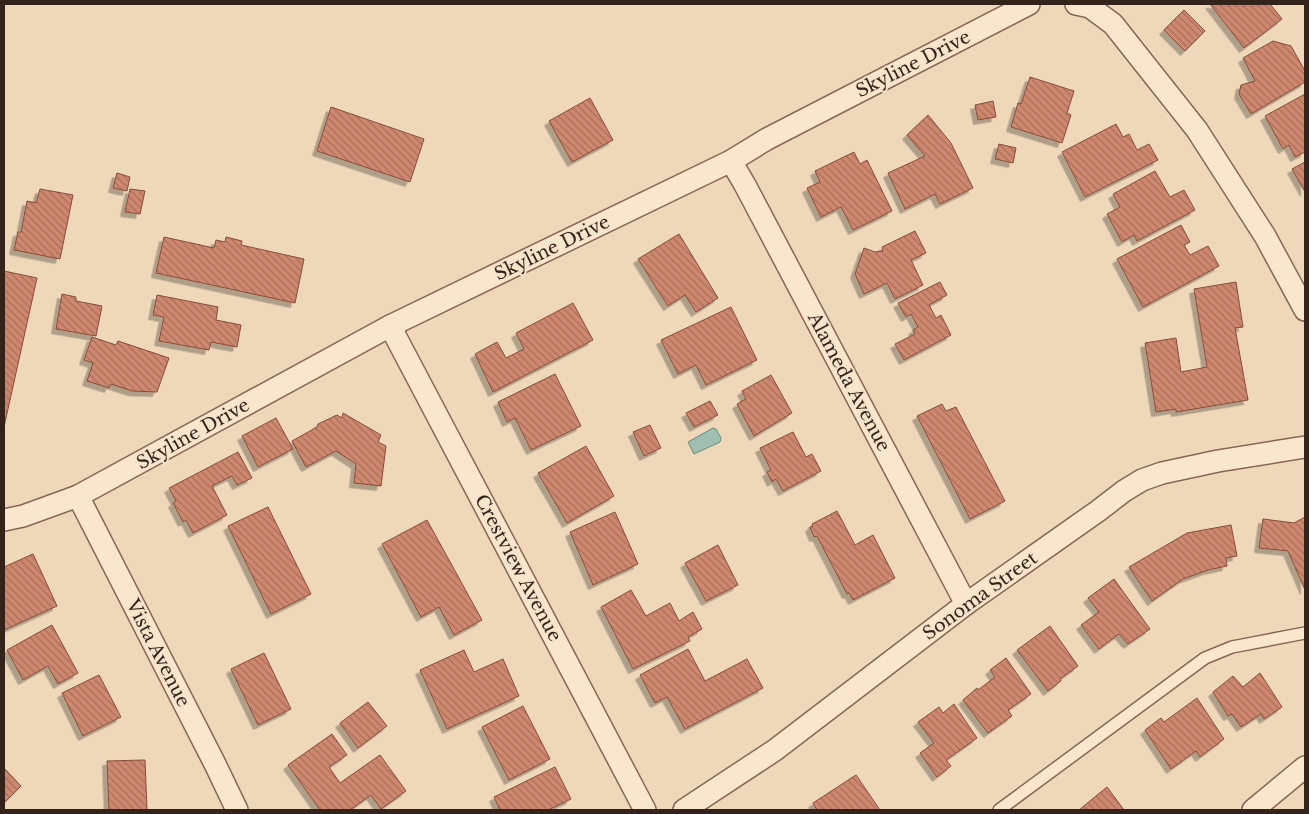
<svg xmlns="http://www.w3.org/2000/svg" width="1309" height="814" font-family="'Libre Baskerville',serif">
<defs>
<pattern id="building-back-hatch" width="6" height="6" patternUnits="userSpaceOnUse" patternTransform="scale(1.25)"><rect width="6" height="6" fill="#cf886f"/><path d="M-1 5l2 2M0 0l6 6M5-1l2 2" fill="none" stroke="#a96f5a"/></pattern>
<filter id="shadow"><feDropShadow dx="-4.5" dy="4.5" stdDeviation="0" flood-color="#0004"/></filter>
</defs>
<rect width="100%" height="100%" fill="#efd7ba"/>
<!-- water -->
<path fill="#9fbfb1" stroke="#678d7d" d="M713,428l3,1 5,9 -1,4 -26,12 -6,-12z"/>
<!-- building -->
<g fill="url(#building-back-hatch)" stroke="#864c39" filter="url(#shadow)">
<path d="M1210,4h60l12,15 -38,29z"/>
<path d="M1184,10l21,21 -20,20 -21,-21z"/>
<path d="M1273,41l18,5 14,25v11l-54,32 -12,-20 2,-9 14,-4 -12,-23z"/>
<path d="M1030,77l44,14 -7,22 4,2 -9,28 -51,-16 7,-24 3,1z"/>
<path d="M1305,94v58l-10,5 -6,-12 -6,4 -18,-33z"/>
<path d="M590,98l23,42 -41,22 -23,-41z"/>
<path d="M993,101l3,16 -18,3 -3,-15z"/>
<path d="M331,107l93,32 -14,43 -93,-31z"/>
<path d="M928,115l23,28 22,45 -33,16 -5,-10 -30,15 -17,-36 37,-17 -18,-21z"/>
<path d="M1116,124l7,13 6,-3 8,16 12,-6 9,16 -73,37 -23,-45z"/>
<path d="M999,144l17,4 -3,15 -18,-4z"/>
<path d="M854,152l6,12 7,-4 25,51 -39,19 -12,-23 -20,10 -14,-29 13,-6 -5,-11z"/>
<path d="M1305,162v30l-13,-23z"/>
<path d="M1155,171l15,26 14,-7 11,20 -58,31 -3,-6 -12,7 -15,-28 13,-7 -7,-13z"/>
<path d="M117,173l13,4 -3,14 -14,-3z"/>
<path d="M40,189l33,6 -13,64 -46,-9 4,-18h3l6,-31 9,2z"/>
<path d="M130,189l15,2 -5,23 -15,-2z"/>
<path d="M1181,225l9,17 -6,3 6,10 18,-9 11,20 -76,41 -26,-48z"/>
<path d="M915,231l11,22 -15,7 12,25 -28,14 -8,-16 -23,11 -9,-20 9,-26 11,4 8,-1 -1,-4z"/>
<path d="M679,234l39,64 -22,14 -11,-17 -17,11 -30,-47z"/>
<path d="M164,237l50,11 2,-8 9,2 1,-5 16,4 -1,4 63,14 -9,44 -139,-30z"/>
<path d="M4,271l33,7 -33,149z"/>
<path d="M940,282l7,13 -18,10 7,13 5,-3 10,20 -47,25 -9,-16 20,-10 -2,-4 5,-3 -7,-13 -5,3 -8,-14z"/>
<path d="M1236,282l7,45 -8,1 13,72 -72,12v-3l-20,3 -11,-69 31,-5 5,34 26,-5 -13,-78z"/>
<path d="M62,294l14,3v4l26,5 -6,30 -40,-7z"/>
<path d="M157,295l61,12 -2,13 25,5 -4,22 -26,-5 -2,8 -50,-9 5,-24 -11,-2z"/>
<path d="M573,303l20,37 -100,52 -18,-38 22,-12 9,16 18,-9 -8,-16z"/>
<path d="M731,307l26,53 -51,25 -10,-20 -18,9 -17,-34z"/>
<path d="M92,337l24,8 2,-4 51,17 -12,34 -25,-1 -21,-7 -2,4 -22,-7 6,-18 -9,-3z"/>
<path d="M555,374l26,52 -50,24 -16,-32 -8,4 -9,-20z"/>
<path d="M771,375l21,38 -38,23 -17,-32 9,-5 -4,-8z"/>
<path d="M710,401l8,14 -24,12 -8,-14z"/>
<path d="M942,404l4,7 10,-4 49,94 -35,18 -53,-103z"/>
<path d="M343,413l38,22 -3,7 8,4 -5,40 -27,-3 2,-19 -20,-13 -30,16 -14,-26 25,-14 1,-3 19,-9 5,3z"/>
<path d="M276,418l17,31 -35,18 -16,-31z"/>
<path d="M650,425l11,23 -17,8 -11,-24z"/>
<path d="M793,432l13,25 6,-3 9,17 -38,20 -7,-12 -4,3 -5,-10 4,-2 -11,-22z"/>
<path d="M586,446l28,50 -47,27 -29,-50z"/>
<path d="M238,452l14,26 -15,7 -5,-9 -20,10 15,29 -34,18 -7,-13 -3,2 -10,-19 3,-2 -7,-13z"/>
<path d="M268,507l43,87 -40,20 -43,-88z"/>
<path d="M837,511l18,34 18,-10 22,43 -42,22 -4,-7 -2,1 -30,-58 -3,1 -4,-10 3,-1 -1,-2z"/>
<path d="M615,512l23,52 -45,21 -23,-53z"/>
<path d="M1305,517v73l-17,-39 -29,-3 4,-29 31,4z"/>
<path d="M427,520l55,100 -28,15 -15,-28 -18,10 -39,-73z"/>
<path d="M1231,525l6,31 -11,2 1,8 -19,4 -25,9 -31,22 -23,-34 58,-34z"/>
<path d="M718,545l20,40 -32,16 -21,-38z"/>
<path d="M33,554l24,52 -53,24v-63z"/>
<path d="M1114,579l36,50 -22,15 -9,-10 -20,15 -18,-24 18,-13 -11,-14z"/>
<path d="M631,590l15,26 24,-13 9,18 14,-9 9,17 -14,8 2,4 -57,28 -32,-62z"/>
<path d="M52,625l26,48 -20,11 -10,-18 -25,14 -16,-30z"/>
<path d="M1050,626l28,40 -18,13 1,2 -13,10 -31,-41z"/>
<path d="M688,649l17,32 42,-22 16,29 -78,41 -18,-32 -12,6 -15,-28z"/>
<path d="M464,650l10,22 29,-13 16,37 -72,33 -27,-59z"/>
<path d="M264,653l27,56 -33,16 -27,-56z"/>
<path d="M1006,658l25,36 -23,16 4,6 -24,17 -25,-33 14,-12 1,2 17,-13 -5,-7z"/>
<path d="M1260,673l22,34 -18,12 -3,-5 -20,13 -9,-13 -4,2 -15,-24 20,-16 10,11z"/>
<path d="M99,675l22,42 -38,19 -21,-43z"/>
<path d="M1197,698l27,41 -24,18 -4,-6 -25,18 -26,-39 16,-12 3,4z"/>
<path d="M368,702l19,24 -29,22 -18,-25z"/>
<path d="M954,704l23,34 -31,22 5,6 -14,11 -17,-24 14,-10 -16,-21 21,-15 4,6z"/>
<path d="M523,706l27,53 -41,21 -27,-53z"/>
<path d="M332,734l15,21 -18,12 11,16 40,-28 26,36 -25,18 -10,-14 -21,15h-30l-32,-45z"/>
<path d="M145,760l2,50h-38l-2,-49z"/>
<path d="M555,767l16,32 -23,11h-48l-6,-13z"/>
<path d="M4,768l17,18 -17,17z"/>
<path d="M856,775l24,35h-63l-4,-7z"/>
<path d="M1107,787l17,23h-45z"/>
</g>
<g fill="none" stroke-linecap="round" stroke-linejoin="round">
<defs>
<path id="service" d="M999,810l206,-152 27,-11 73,-14"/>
<g id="minor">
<path d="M1076,4l14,3 23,17 84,106 68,106 40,74"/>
<path d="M731,161l14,24 221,419"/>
<path d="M390,326l255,484"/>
<path d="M78,496l137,268 22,46"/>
<path d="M4,520l19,-4 55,-20 312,-170 341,-165 36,-22 262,-135"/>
<path d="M684,810l91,-60 191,-146 132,-93 26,-20 18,-11 20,-7 56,-12 87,-14"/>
<path d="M1253,810l52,-43"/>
</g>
</defs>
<!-- service casing -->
<use href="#service" stroke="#866754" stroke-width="14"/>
<!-- minor casing -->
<use href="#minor" stroke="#866754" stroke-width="24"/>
<!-- service -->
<use href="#service" stroke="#fae6cd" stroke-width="11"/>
<!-- minor -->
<use href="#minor" stroke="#fae6cd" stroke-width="21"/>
</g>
<g text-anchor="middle" stroke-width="4" stroke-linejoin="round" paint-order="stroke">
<!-- street labels -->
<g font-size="18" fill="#34231a" stroke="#f6e3ca">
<text transform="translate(913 64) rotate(-27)" y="6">Skyline Drive</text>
<text transform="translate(552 248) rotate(-26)" y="6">Skyline Drive</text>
<text transform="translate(849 382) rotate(62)" y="6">Alameda Avenue</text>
<text transform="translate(193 434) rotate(-29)" y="6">Skyline Drive</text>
<text transform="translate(518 568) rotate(62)" y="6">Crestview Avenue</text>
<text transform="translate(980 596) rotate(-36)" y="6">Sonoma Street</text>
<text transform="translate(158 653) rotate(63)" y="6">Vista Avenue</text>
</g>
</g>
<!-- border -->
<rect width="1309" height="814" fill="none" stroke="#34231a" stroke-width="10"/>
</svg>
